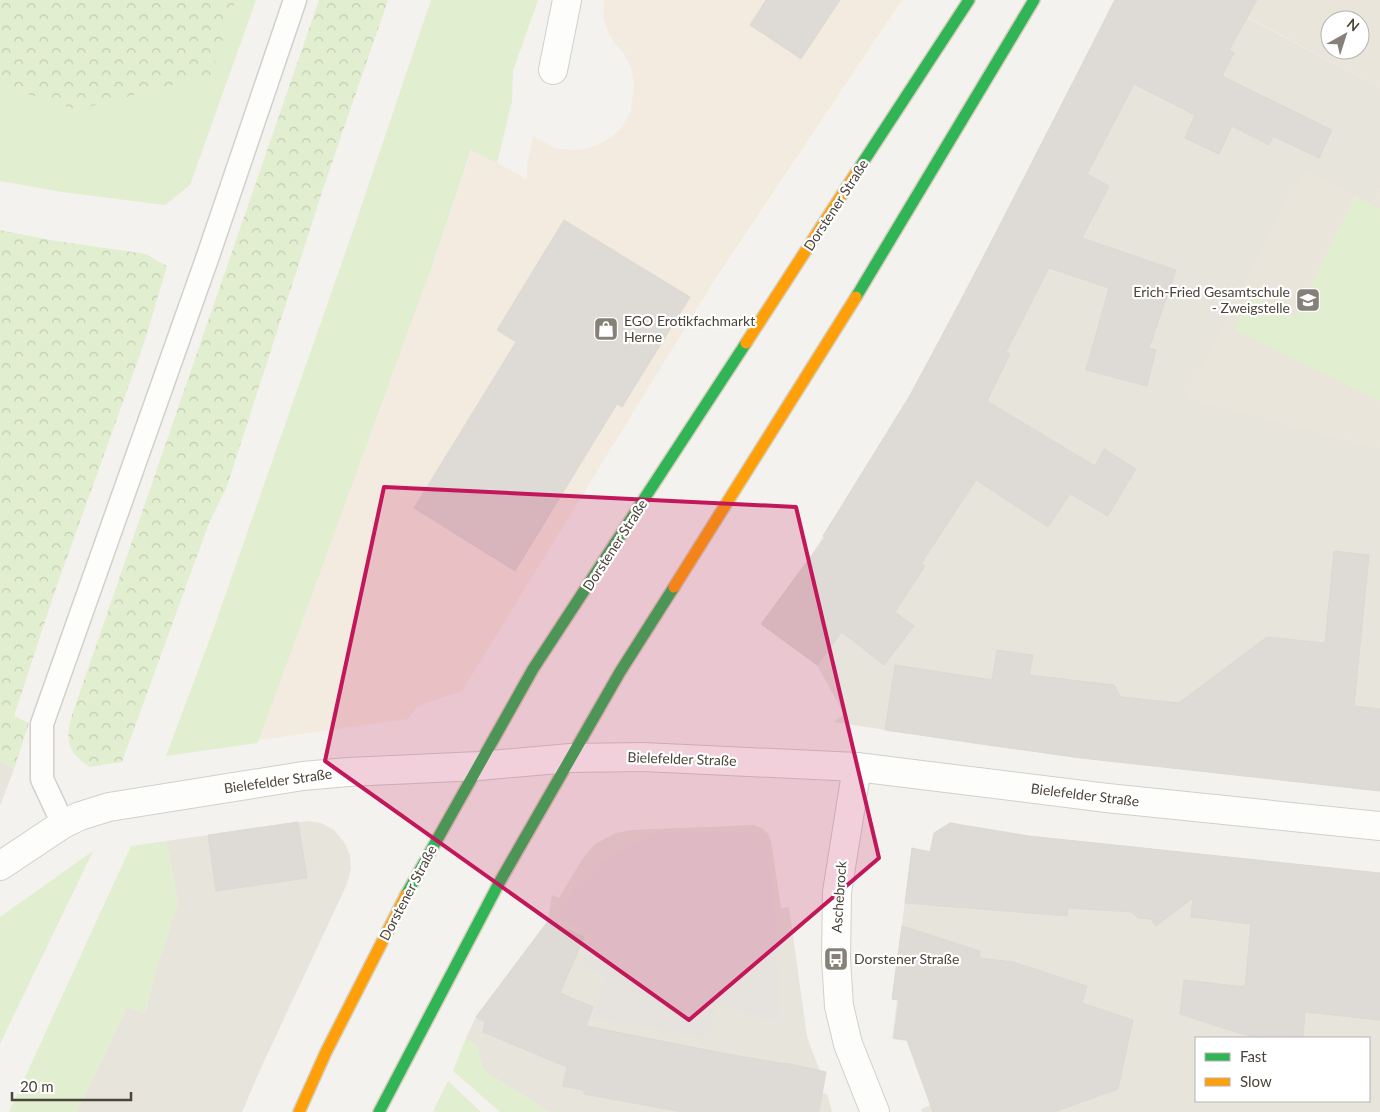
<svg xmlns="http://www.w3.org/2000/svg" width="1380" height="1112" font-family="Lato,sans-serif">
<defs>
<pattern id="forest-crowns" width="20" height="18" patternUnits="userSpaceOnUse" patternTransform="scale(1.25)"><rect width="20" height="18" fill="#e1eecf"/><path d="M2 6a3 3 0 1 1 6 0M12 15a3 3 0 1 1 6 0" fill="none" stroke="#c3cdb2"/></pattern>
</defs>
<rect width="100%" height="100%" fill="#f4f2ee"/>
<!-- residential -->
<g fill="#e7e4dc" fill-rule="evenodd">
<path d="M1114,0h108l24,17 134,71v100l-7,15 -187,194 194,51v343l-308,-34 -90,-12 -148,-23 10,-8 -27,-49 -56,-41 53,-73 95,-154 139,-264z"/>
<path d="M0,760l14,9 -14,37z"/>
<path d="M308,821l13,2 13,7 10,12 6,13 1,14 -4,15 -87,186 -18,42h-165l50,-105 18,5 14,-52 19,-58 -12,-61z"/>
<path d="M754,825l8,3 7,7 2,6 10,67 8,-1 18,129 5,15 8,20 6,1 -4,21 5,1 5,18h-283l-66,-42 -5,-18 1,-4 -13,-10 10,-21 72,-96 4,-26 7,3 24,-40 12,-14 21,-11 15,-3z"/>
<path d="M1029,836l351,37v239h-458l-1,-3 10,-4 -24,-64 -15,-2 5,-39 -5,-1 20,-151 21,4zM1196,1038h173v63h-173z"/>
</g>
<!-- commercial -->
<path fill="#f3ebdf" d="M604,0h298l-188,281 -252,410 -44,15 -10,13 -149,21 170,-466 43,-125 55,30v-14l6,-29 23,12 14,2 16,-1 14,-5 13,-8 10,-11 8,-14 3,-26 -3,-18 -7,-13 -11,-13 -6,-11 -4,-12z"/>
<!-- education -->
<g fill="#eae5da" fill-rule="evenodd">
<path d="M1257,0h123v88l-133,-71zM1330,20h30v30h-30z"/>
<path d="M1303,171l70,32 7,-15v260l-195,-51z"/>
</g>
<!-- green -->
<g fill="#e1eecf">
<path d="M236,0h20l-66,185 -25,20 -103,-13 -62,-11v-96l77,25 133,-35z"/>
<path d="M431,0h107l-25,71 -1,30 -15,62 -26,-13 -42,124 -170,466 -2,3 -91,13 46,-123 142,-405z"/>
<path d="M1355,196l25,13v192l-146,-71 17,-34 45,21z"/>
<path d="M166,841l12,61 -19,58 -14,52 -18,-5 -50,105h-68l122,-266z"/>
<path d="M93,851l-93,193v-127z"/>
<path d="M466,1038l13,10 -1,4 5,18 66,42h-49l-47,-41z"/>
<path d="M448,1081l33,31h-48z"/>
</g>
<!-- forest -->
<g fill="url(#forest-crowns)">
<path d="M0,0h236l-25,75 -134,35 -77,-25z"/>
<path d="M319,0h69l-64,186 -97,300 -18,37 -87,239 -32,5c-23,-15 -25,-26 -18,-52z"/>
<path d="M0,230l50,10 96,14 21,12 -23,77 -90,251 -40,122 15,7 -15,46 -14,-9z"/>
</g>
<!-- parking -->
<path fill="#e6e3df" d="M658,832h104l7,14 13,177 -65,-18 -8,34 -116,-21 12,-41 -24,-12 11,-31 -36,-16 21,-31 33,-32z"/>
<!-- building -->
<g fill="#dedbd6" stroke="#dcd9d4">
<path d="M766,0h74l-39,59 -51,-34z"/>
<path d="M1115,0h142l-28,50 5,3 -12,23 110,54 -13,28 -46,-22 -4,9 -37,-19 -13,28 -34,-16 10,-23 -61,-31 -47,90 22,12 -27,52 94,32 -27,78 7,2 -9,36 -61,-16 23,-82 -60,-20 -43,84 4,2 -23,47 108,65 9,-17 32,20 -28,47 -38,-22 -22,33 -72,-47 -55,84 4,2 -30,46 19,14 -30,39 -42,-33 -25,33 -56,-41 64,-86 -2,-2 86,-139 54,-100z"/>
<path d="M564,220l126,77 -68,110 -5,-3 -102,167 -101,-63 102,-166 -19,-12z"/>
<path d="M1334,551l35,4 -15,151 26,3v82l-299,-33 -196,-28 10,-65 97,15 5,-30 36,5 -4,20 85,10 7,12 58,6 88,-66 58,6z"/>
<path d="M298,822l9,56 -91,13 -8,-56z"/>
<path d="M950,823l79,13 351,37v147l-75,-8 -2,26h-49l-74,-24 4,-34 61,7 6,-63 -60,-7 2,-19 -37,28 -5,-7 -13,-1 -6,-6 -64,-4 -1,8 -162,-13 7,-55 18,4 4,-19z"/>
<path d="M548,921l36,16 -24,56 33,14 -7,19 131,26 68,12v-1l41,9 -7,40h-136l-99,-18v-4l-21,-4 4,-19 -84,-35 2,-10 -9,-5z"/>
<path d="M902,926l78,25 -1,7 34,4 74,24 -5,17 51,17 -15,69 -64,23h-121l-26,-72 -13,-2 5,-38 -7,-1z"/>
</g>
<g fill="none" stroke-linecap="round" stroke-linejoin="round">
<defs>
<path id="lane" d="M63,824l-21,-45v-55l166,-468 87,-256"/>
<g id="street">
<path d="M553,70l14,-70"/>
<path d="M857,767l-20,125 -1,67 3,47 9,38 27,68"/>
<path d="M0,866l63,-42 17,-8 29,-9 194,-31 45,-4 131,-6 91,-8 73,-1 214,10 250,31 273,28"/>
</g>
<g id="fast">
<path d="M856,173l113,-173"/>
<path d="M856,297l178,-297"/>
<path d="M406,895l127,-226 213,-326"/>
<path d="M379,1112l120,-229 121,-211 54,-85"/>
</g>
<g id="slow">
<path d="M746,343l110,-170"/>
<path d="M674,587l182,-290"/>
<path d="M299,1112l27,-60 80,-157"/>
</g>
</defs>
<!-- lane casing -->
<use href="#lane" stroke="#d2d0cb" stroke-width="25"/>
<!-- street casing -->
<use href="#street" stroke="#d2d0cb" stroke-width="30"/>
<!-- fast casing -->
<use href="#fast" stroke="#d6cebb" stroke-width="14"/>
<!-- slow casing -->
<use href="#slow" stroke="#d6cebb" stroke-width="14"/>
<!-- lane -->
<use href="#lane" stroke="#fdfdfc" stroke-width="22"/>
<!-- street -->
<use href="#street" stroke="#fdfdfc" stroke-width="28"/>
<!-- fast -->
<use href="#fast" stroke="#30b455" stroke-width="11"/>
<!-- slow -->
<use href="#slow" stroke="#ff9f0a" stroke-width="11"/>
</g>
<!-- marked area -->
<path fill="#c2185b" fill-opacity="0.2" stroke="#c2185b" stroke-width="4" stroke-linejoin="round" d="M384,487l412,20 83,351 -190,162 -364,-259z"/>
<!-- icons -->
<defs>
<symbol id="school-square" viewBox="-11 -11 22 22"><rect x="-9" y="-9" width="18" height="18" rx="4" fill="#868178" stroke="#fff"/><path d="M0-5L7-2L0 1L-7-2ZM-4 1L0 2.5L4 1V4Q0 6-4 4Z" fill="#fff"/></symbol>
<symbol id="shop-square" viewBox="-11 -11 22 22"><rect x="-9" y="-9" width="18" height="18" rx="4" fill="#868178" stroke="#fff"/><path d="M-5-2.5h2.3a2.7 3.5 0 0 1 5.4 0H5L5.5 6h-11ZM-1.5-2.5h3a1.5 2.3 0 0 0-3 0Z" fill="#fff"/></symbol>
<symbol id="bus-square" viewBox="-11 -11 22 22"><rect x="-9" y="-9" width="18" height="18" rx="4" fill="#868178" stroke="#fff"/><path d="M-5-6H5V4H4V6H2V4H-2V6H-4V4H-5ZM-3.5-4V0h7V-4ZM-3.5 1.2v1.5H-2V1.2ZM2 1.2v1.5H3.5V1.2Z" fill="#fff"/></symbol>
</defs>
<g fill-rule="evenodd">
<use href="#school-square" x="1294" y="286" width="28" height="28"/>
<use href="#shop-square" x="592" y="315" width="28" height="28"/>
<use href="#bus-square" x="822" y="945" width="28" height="28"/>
</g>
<g text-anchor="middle" stroke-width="4.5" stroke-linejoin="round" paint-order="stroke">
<!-- street labels -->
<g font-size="14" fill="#4b4439" stroke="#fff">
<text transform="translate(836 205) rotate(-57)" y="5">Dorstener Straße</text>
<text transform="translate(615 545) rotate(-57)" y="5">Dorstener Straße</text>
<text transform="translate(682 759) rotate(2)" y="5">Bielefelder Straße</text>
<text transform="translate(278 781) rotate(-8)" y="5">Bielefelder Straße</text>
<text transform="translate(1085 795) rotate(7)" y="5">Bielefelder Straße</text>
<text transform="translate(408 893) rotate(-62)" y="5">Dorstener Straße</text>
<text transform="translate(839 897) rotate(-86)" y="5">Aschebrock</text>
</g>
<!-- poi labels -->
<g font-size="14" fill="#4b4439" stroke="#fff" text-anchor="start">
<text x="1290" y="297" text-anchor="end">Erich-Fried Gesamtschule<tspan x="1290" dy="16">- Zweigstelle</tspan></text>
<text x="624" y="326">EGO Erotikfachmarkt<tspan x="624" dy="16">Herne</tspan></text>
<text x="854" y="964">Dorstener Straße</text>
</g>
</g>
<!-- legend -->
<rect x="1195" y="1037" width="175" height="65" fill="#ffffff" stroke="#b7b4b0"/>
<rect x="1205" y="1053" width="25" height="8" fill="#30b455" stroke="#b7b4b0"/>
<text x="1240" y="1062" font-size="15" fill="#4b4439">Fast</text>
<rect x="1205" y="1078" width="25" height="8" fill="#ff9f0a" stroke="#b7b4b0"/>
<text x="1240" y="1087" font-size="15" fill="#4b4439">Slow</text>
<!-- north arrow -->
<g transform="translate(1345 35) rotate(39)"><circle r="24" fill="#ffffff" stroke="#b7b4b0"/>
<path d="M0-4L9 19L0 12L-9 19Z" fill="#868178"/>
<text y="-8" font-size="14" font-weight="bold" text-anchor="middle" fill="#4b4439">N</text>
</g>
<!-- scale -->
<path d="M12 1092v8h119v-8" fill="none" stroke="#4b4439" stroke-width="2.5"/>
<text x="20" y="1092" font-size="15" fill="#4b4439" stroke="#ffffff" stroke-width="4" paint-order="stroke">20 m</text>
</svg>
